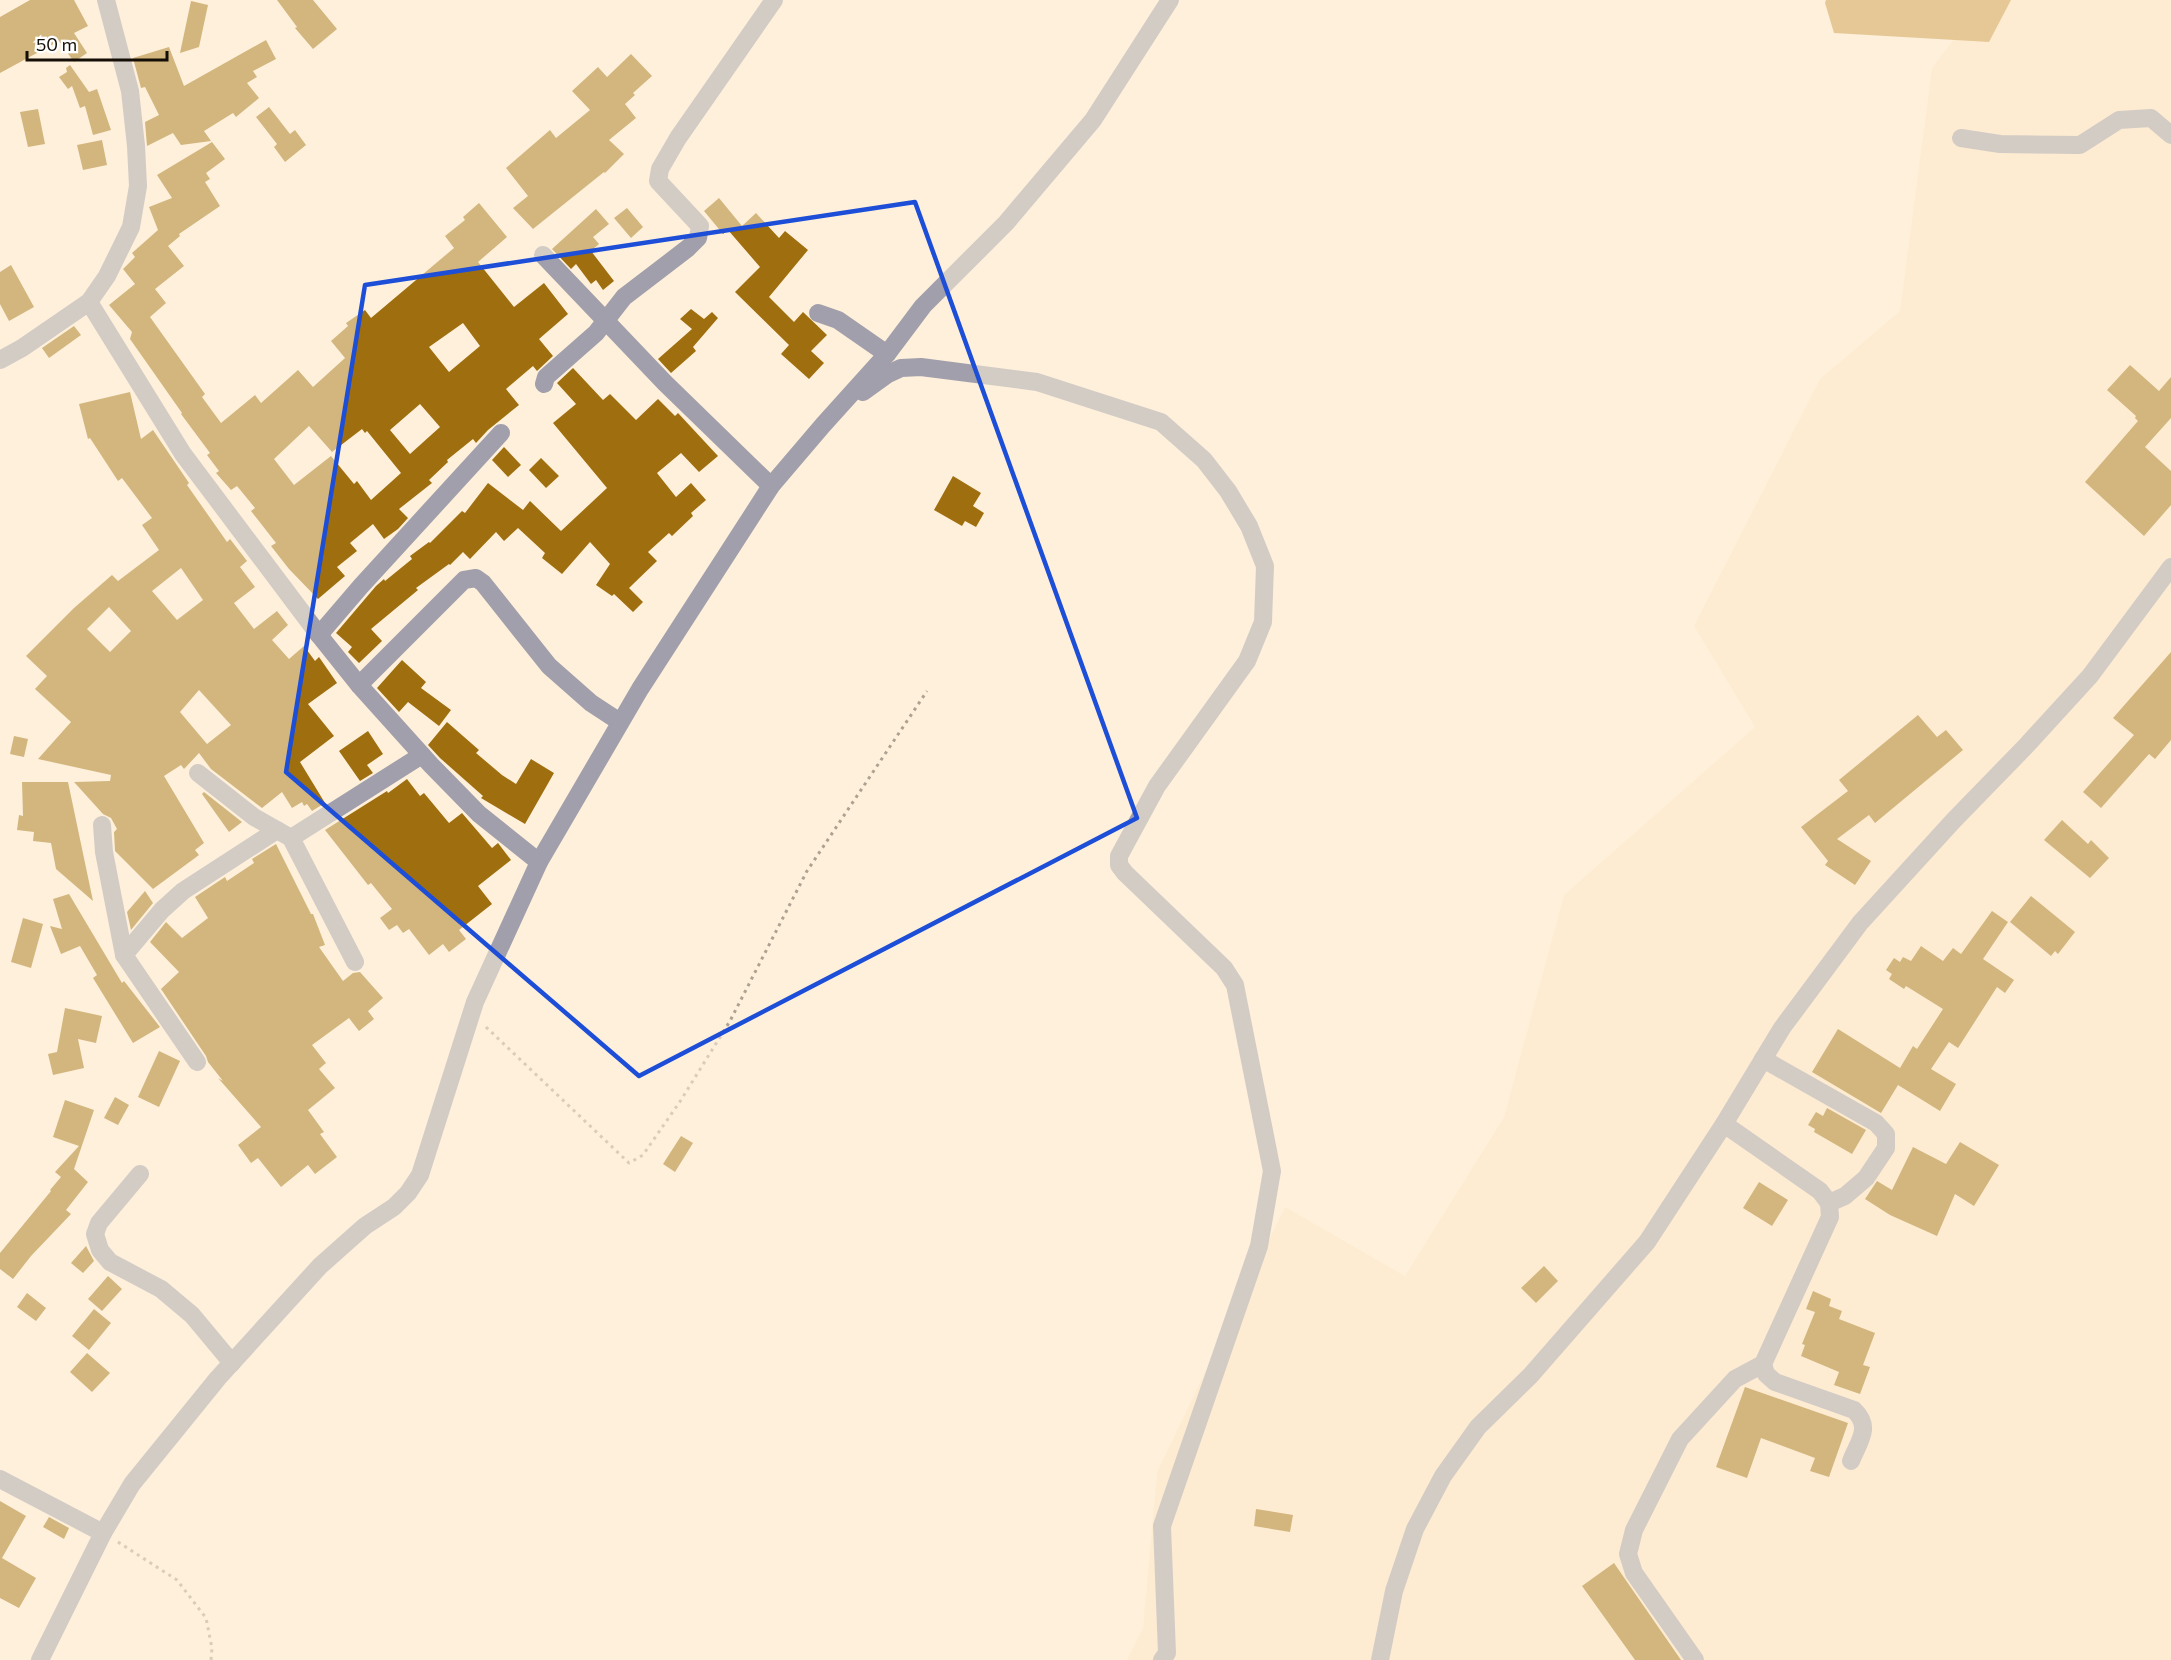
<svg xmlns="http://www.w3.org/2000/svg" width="2171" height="1660" font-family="Commissioner,sans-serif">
<rect width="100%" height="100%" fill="#fef0db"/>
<!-- built -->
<path fill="#fde7c7" d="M1984,0h187v1660h-1044l16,-32 14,-156 128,-265 120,69 99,-159 60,-222 191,-168 -61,-101 126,-247 80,-68 32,-243z"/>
<!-- water -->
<path fill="#ca9845" d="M1826,0h185l-22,42 -155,-9 -9,-30z"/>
<!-- building -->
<g fill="#9f6f0f" fill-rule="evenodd">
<path d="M30,0h44l14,26 -14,7 13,20 -13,9 -15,-21 -59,32v-56z"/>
<path d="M277,0h36l24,29 -24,20 -18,-21 2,-1z"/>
<path d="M191,1l17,4 -9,42 -19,6z"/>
<path d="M266,40l10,19 -23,12 4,6 -10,6 12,15 -23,19 -3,-4 -29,18 7,10 -30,4 -8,-12 -26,13 -2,-24 14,-7 -14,-28 -4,1 -8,-30 36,-11 15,39z"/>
<path d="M631,54l21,22 -19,17 2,2 -10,9 11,14 -27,22 15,14 -19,19 -1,-1 -71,57 -20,-21 15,-12 -22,-28 44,-38 6,8 34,-28 -18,-19 26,-24 9,10z"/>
<path d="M70,65l19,27 8,-3 14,41 -18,5 -8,-29 -5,2 -8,-22 -4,3 -9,-12 8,-5 -1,-4z"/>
<path d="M269,107l21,27 5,-4 11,15 -21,17 -11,-15 3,-3 -21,-27z"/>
<path d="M38,109l7,35 -17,3 -8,-35z"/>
<path d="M102,140l5,25 -24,5 -6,-25z"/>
<path d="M212,142l13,17 -19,14 4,6 -5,3 15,24 -41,28 1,2 -12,10 16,20 -29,23 11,14 -16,14 55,77 -3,3 19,26 34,-28 6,8 37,-33 15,17 32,-29 -14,-17 17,-15 -2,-3 19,-13 6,8 83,-70 -9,-12 20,-16 -2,-3 16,-14 28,34 -29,25 36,45 30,-24 24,31 -29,25 14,17 -16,15 -4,-5 -27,23 13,16 -31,25 -12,13 -3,-4 -26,21 1,2 -19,18 3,3 -33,26 9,9 -10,11 -14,10 -11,-15 -23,19 7,8 -20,16 8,9 -27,23 -29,-30 -18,-23 5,-3 -25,-32 4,-3 -18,-22 -6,4 -15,-17 3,-2 -12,-16 3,-2 -29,-39 1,-1 -52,-74 2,-7 -23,-27 26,-21 -12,-15 12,-12 -3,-4 26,-23 -9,-23 23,-9 -15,-23zM463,323l17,23 -31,26 -20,-25zM420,404l20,23 -30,27 -20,-24zM309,426l23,26 30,-23 3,4 2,-2 34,42 -30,27 -14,-19 -3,3 -23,-28 -37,29 -20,-26z"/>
<path d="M719,198l23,28 14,-13 23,25 6,-7 23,19 -39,47 25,25 9,-10 24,23 -16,16 13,12 -15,16 -28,-25 8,-9 -54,-53 25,-25 -32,-37 -5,4 -19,-23z"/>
<path d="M627,208l16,19 -12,11 -17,-20z"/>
<path d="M596,209l13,15 -16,13 6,7 -8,7 23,30 -11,9 -7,-10 -5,4 -15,-20 -5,5 -19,-20z"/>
<path d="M11,265l23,42 -25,14 -9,-17v-32z"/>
<path d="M691,309l13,10 8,-7 6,6 -25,29 3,4 -25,22 -13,-14 34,-30 -12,-10z"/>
<path d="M74,326l7,9 -32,23 -7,-10z"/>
<path d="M2130,365l29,26 12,-14v41l-26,29 26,24v34l-27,31 -59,-54 53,-61 -3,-3 1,-2 -29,-26z"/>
<path d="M573,368l30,32 7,-6 26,26 22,-21 17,17 3,-3 40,43 -19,16 -18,-19 -24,20 19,24 15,-14 15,17 -15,13 2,3 -21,20 -3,-3 -21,19 9,9 -28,27 14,14 -10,10 -19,-18 -2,2 -16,-11 14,-21 -20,-22 -28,32 -20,-16 3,-5 -27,-25 -14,13 -8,-9 -26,27 -7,-7 -13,13 -1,-1 -33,24 2,2 -47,39 11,12 -23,22 -11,-11 4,-5 -16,-14 40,-47 8,-7 1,2 27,-22 -2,-3 19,-14 1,1 32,-32 3,2 23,-30 35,27 7,-9 31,30 46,-43 -54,-65 23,-19 -19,-21z"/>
<path d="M130,392l11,47 12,-9 36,53 -2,2 40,57 3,-3 17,22 -7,6 15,20 -21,16 20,26 23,-18 11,14 -16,15 17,19 15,-13 11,15 4,-4 18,26 -29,21 26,32 -34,26 25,41 -13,8 -5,-7 -3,2 -2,-4 -10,6 -10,-16 -20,16 -51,-39 -12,-16 -15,16 -3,-4 -17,11 40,67 -9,7 4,5 -46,34 -38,-38 -1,-19 3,-3 -6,-11 -8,-4 -29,-32 36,-1 1,-6 -73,-16 33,-37 -36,-33 12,-13 -21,-20 48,-48 38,-33 6,6 41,-31 -17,-25 10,-7 -30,-40 -4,3 -28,-43 -2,1 -9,-35zM181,568l22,32 -26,20 -25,-29zM109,607l22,24 -21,21 -23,-23zM199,690l32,35 -24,19 -27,-32z"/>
<path d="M504,447l17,18 -13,12 -16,-17z"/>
<path d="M541,458l18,18 -13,12 -17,-18z"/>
<path d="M953,476l28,17 -8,13 11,7 -8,14 -11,-6 -3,5 -28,-16z"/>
<path d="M2171,652v88l-16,19 -6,-5 -48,54 -18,-16 51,-57 -21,-17z"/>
<path d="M402,660l24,22 -5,6 30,22 -12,16 -31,-24 -9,10 -22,-24z"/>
<path d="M1918,715l19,22 9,-7 17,20 -88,73 -6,-8 -32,24 34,22 -16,24 -30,-20 3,-4 -27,-34 47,-36 -9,-11z"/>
<path d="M447,722l32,28 -3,3 26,22 14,9 15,-25 23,14 -29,51 -44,-26 2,-2 -43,-38 -12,-13z"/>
<path d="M368,731l15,23 -16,11 6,8 -13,8 -21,-30z"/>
<path d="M14,736l14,3 -4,18 -14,-3z"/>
<path d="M407,779l13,17 4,-3 25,30 13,-10 30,35 6,-5 13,17 -33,26 14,18 -33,26 7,9 -17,13 -6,-8 -14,11 -20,-26 -6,4 -6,-8 -8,5 -9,-12 12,-9 -21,-26 -3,2 -43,-55 62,-39 1,2z"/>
<path d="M22,782h46l25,119 -37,-32 -5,-26 -18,-2 1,-9 -17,-2 2,-15 4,1z"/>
<path d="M204,792l38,30 -13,10 -27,-38z"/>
<path d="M2062,820l26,24 3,-4 18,18 -19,20 -46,-38z"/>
<path d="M276,844l35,70h2l12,31 -6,2 24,34 10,-8 7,-1 23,26 -15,13 6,8 -15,12 -10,-13 -37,27 14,18 -7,6 16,19 -27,22 16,22 -4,2 17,23 -22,17 -7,-9 -27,22 -23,-29 -7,5 -13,-18 23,-18 -43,-49 5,3 -15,-19 -2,-6 -45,-67 18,-17 -29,-30 16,-20 16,16 26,-20 -13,-21 30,-20 2,4 27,-18 -2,-4z"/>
<path d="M145,891l8,12 -22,27 -4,-18z"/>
<path d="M69,894l53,89 2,-2 36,46 -27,16 -40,-65 4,-3 -17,-29 -19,8 -11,-28 12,3 -9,-30z"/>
<path d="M2031,896l44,36 -17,22 -3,-3 -4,5 -41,-34z"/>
<path d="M1992,911l16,11 -25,37 31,21 -9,13 -8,-6 -39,61 -9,-6 -18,27 25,15 -16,27 -42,-26 -17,28 -69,-41 26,-43 62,39 13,-22 4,3 26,-40 -37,-23 -2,3 -15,-10 3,-5 -6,-4 8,-12 6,4 3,-5 8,4 10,-15 22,15 10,-13 8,6z"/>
<path d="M23,918l20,6 -12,44 -20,-6z"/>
<path d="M65,1008l37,8 -6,27 -18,-4 6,29 -31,7 -5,-21 9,-2z"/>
<path d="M159,1051l21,10 -21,46 -21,-10z"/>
<path d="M115,1097l14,8 -11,20 -14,-7z"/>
<path d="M65,1100l29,10 -20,59 14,13 -22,28 5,4 -40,42 -18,23 -13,-10v-16l51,-62 -1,-1 11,-13 -6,-5 24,-26 -26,-9z"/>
<path d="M1827,1108l39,22 -14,24 -38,-22 1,-3 -7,-4 8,-13 7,4z"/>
<path d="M681,1136l12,7 -18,29 -12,-8z"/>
<path d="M1960,1142l39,23 -25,41 -19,-12 -18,42 -47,-21 -25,-16 12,-18 15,9 21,-43 33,17z"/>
<path d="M1759,1182l29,18 -16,26 -29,-18z"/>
<path d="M86,1246l8,15 -11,12 -12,-10z"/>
<path d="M1544,1266l14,15 -22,22 -15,-15z"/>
<path d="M108,1276l14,13 -20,22 -14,-12z"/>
<path d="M1813,1291l18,8 -2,7 13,5 -3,8 36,14 -12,32 7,2 -10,27 -26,-9 5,-13 -38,-16 4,-11 -3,-1 13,-32 -9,-3z"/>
<path d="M27,1293l19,15 -10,13 -19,-14z"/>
<path d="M94,1309l17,14 -22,27 -17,-14z"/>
<path d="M87,1353l23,20 -18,19 -22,-20z"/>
<path d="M1745,1387l103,36 -19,54 -19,-6 5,-13 -54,-20 -14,40 -31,-11z"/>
<path d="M0,1501l26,15 -24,42 34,20 -17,30 -19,-10z"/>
<path d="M1256,1509l37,6 -3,17 -36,-6z"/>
<path d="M49,1517l20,11 -5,11 -21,-12z"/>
<path d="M1614,1563l11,16 56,81h-46l-53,-74z"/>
</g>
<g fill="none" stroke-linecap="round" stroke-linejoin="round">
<!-- path -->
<g stroke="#ada291" stroke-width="3" stroke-dasharray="3 4.5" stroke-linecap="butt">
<path d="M486,1027l143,136 14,-8 38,-55 49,-79 77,-150 120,-180"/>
<path d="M118,1542l59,38 29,38 6,30 -1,12"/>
</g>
<!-- minor -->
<g stroke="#a19fab" stroke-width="18">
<path d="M1961,138l39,6 80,1 39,-25 32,-2 20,17"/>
<path d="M543,255l122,128 106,103"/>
<path d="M89,302l94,152 136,181 40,50 72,80 48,49 60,48"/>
<path d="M818,313l20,7 49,34"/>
<path d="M0,360l22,-12 67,-46 18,-26 24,-49 7,-41 -2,-40 -6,-55 -24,-91"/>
<path d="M544,384l2,-7 50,-44 28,-36 64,-49 10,-10 2,-12 -42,-45 2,-12 18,-31 96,-138"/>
<path d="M863,392l25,-18 13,-6 20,-1 116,15 124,40 43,38 24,31 21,35 16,40 -2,56 -16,39 -90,125 -38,70v9l6,8 99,95 11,17 37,186 -13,75 -97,280 5,127 -5,7"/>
<path d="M319,635l42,-49 140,-153"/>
<path d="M359,685l105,-105 12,-2 7,5 66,83 42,37 29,19"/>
<path d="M198,773l56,44 37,21 64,124"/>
<path d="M102,825l2,27 20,103 73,107"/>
<path d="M291,838l131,-83"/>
<path d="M124,955l38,-45 21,-19 94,-61"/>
<path d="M1763,1059l113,64 10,11v14l-20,30 -21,18 -16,7"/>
<path d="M140,1174l-41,49 -4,11 5,16 10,12 51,27 31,26 40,48"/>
<path d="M1763,1364l3,10 9,8 79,28c18,17 5,31 -3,51"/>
<path d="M0,1479l103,54"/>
<path d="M40,1660l63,-127 29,-49 86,-106 102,-112 45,-40 29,-19 14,-14 12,-18 55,-173 64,-140 101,-173 131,-203 52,-61 64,-71 36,-48 83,-83 87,-103 77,-120"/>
<path d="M1380,1660l14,-69 21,-62 28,-53 35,-49 52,-51 117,-134 77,-118 58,-96 78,-105 94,-103 71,-73 65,-71 81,-109"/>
<path d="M1695,1660l-61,-87 -6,-19 6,-24 46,-91 55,-60 28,-15 67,-147 -1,-14 -9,-12 -96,-67"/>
</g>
</g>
<!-- marked area -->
<path d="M0 0H2171V1660H0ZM915,202l222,616 -498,258 -353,-304 79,-487z" fill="#fef0db" fill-opacity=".55" fill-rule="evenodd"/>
<path fill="none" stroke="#1d4ed8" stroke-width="4.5" stroke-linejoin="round" d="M915,202l222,616 -498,258 -353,-304 79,-487z"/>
<!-- scale -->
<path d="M27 51v9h140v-9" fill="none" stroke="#140e06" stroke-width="3"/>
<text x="36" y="51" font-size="18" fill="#140e06" stroke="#ffffff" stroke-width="4.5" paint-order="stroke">50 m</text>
</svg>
